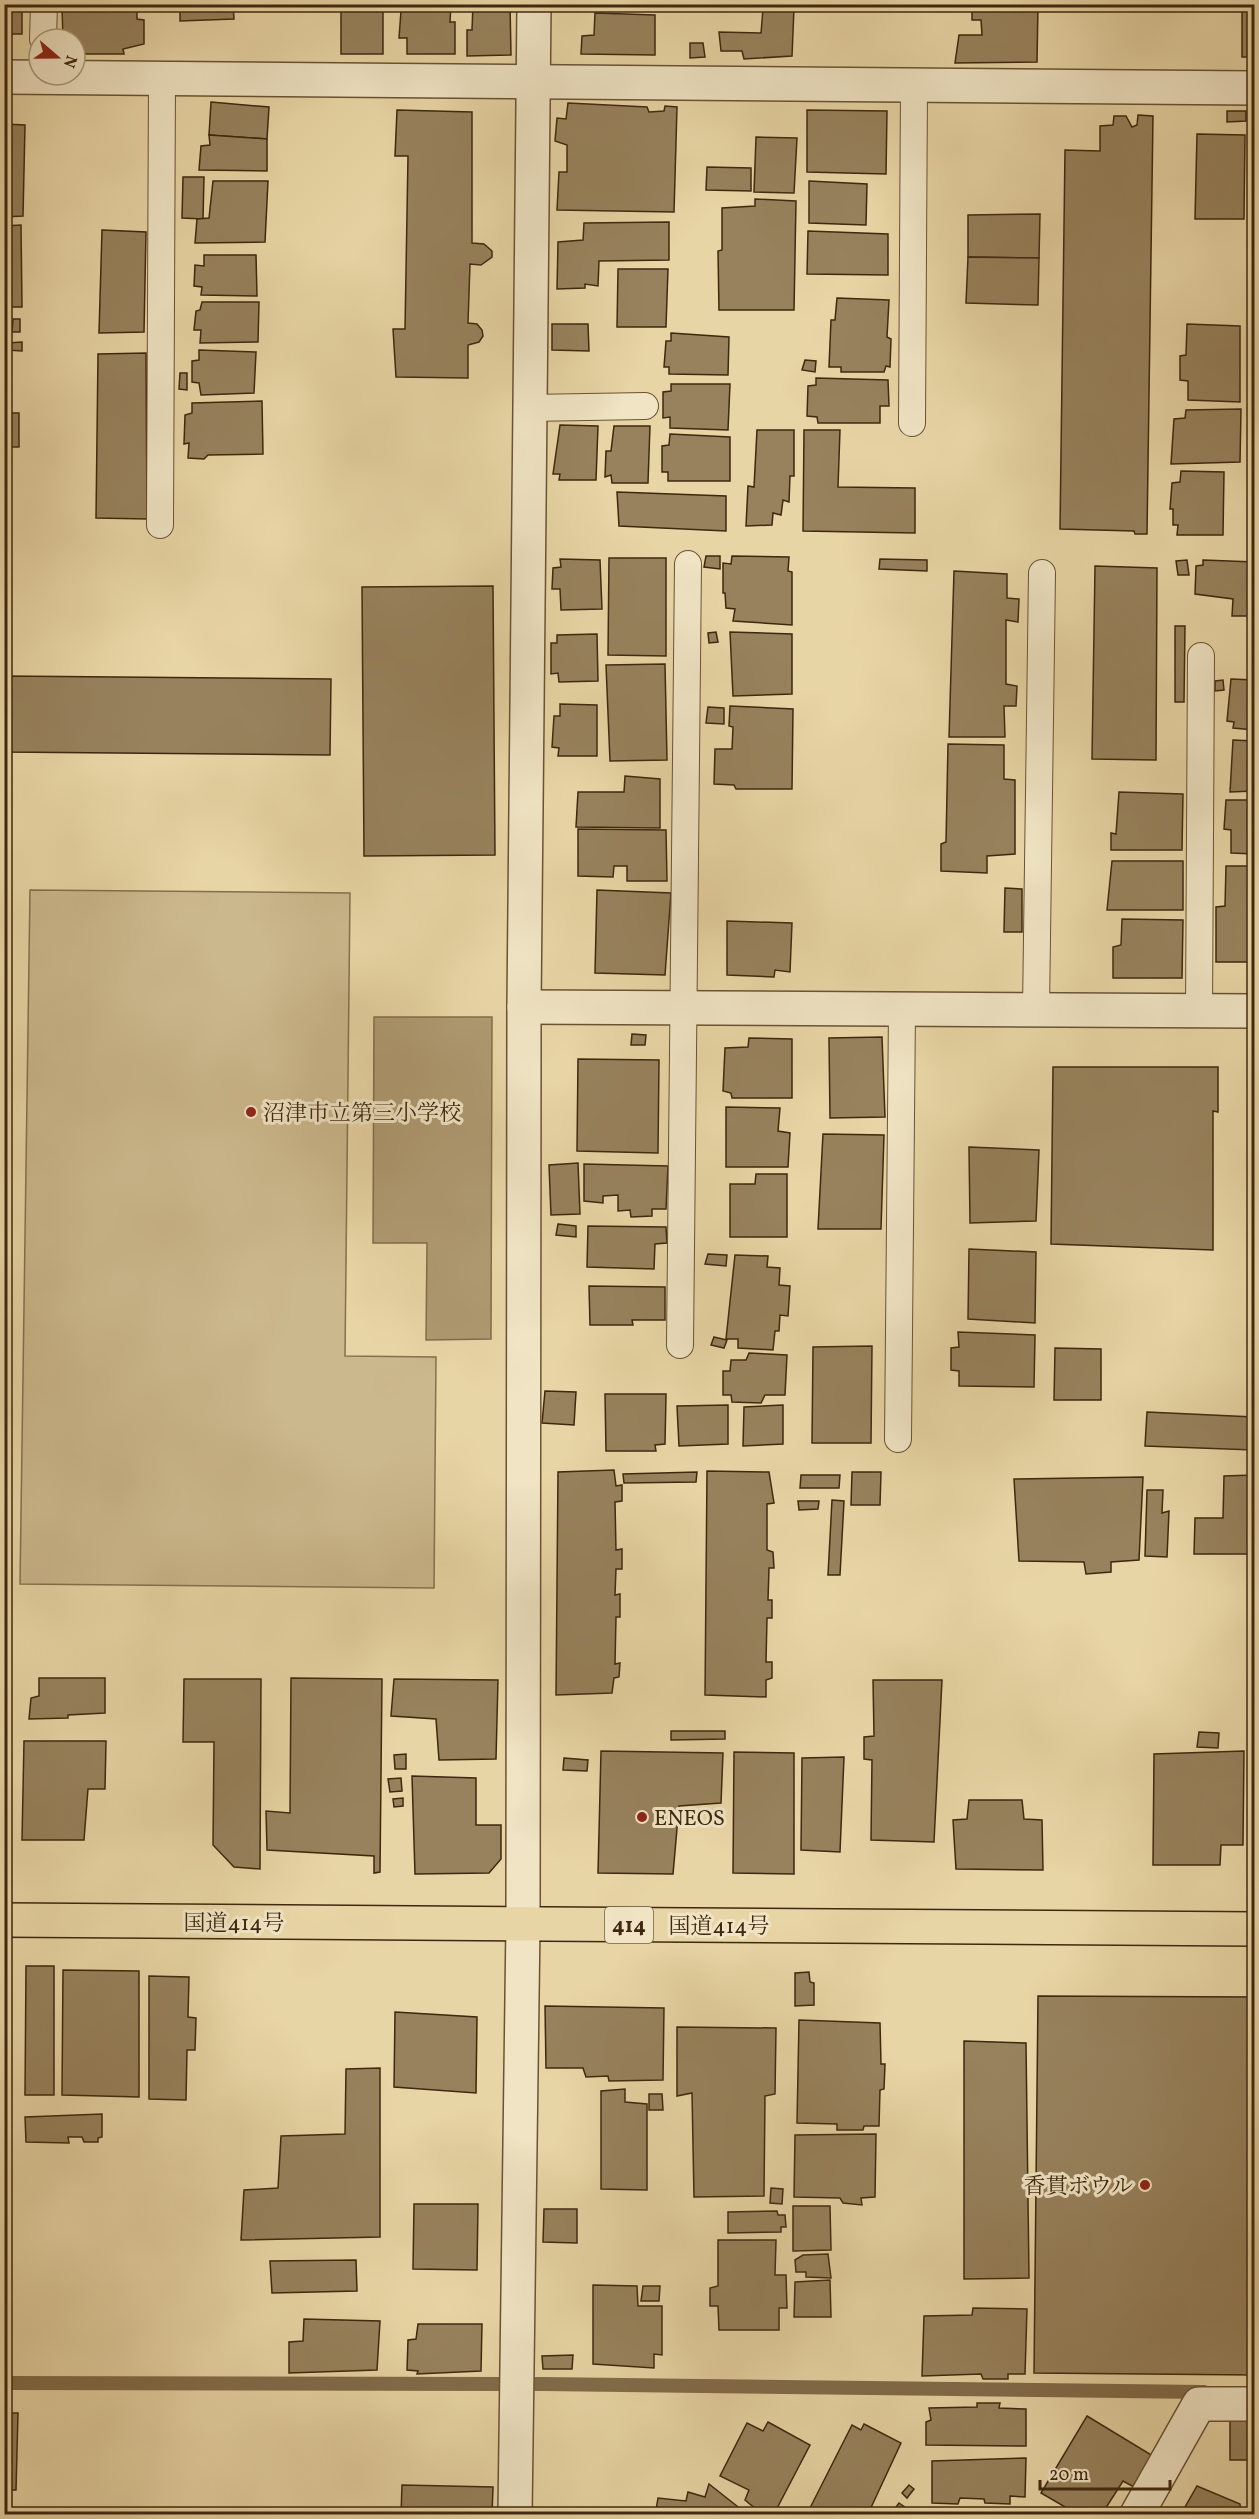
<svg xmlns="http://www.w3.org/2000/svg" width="1259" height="2519" font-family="Vollkorn,'Noto Serif JP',serif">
<rect width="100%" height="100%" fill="#e8d5a5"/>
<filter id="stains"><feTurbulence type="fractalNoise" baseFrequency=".00333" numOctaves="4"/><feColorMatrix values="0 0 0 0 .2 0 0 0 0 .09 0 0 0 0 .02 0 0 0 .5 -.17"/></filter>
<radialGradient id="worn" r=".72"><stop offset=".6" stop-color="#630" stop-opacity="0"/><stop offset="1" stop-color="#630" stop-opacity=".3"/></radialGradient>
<!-- green -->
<path fill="#cbb88c" stroke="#85704e" stroke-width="1.5" d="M30,890l320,3 -5,463 91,1 -2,231 -414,-4z"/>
<!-- water -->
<path fill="#af9a72" stroke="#826c4a" stroke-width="1.5" d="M374,1017h118l-1,322 -65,1 1,-97h-54z"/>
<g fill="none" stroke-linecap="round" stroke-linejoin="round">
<!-- stream -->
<path stroke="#826c4a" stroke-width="14" d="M4,2383l538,1 662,8"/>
</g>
<!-- building -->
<g fill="#97825d" stroke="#3f280f" stroke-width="1.5">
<rect x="4" y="4" width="18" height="30"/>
<path d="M95,4h42v15l7,1v24l-21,5 1,5h-49v-15h-12l-1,-31 34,-1z"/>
<path d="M180,4h53l1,15 -54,2z"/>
<path d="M410,4h41l-1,18h5v32h-48v-16h-8l2,-27 10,-1z"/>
<path d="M473,4h37l1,51 -44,1v-26h5z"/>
<path d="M768,4h20v4h6l-2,48 -48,3 -2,-8h-21l-2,-19 42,1 2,-24 5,2z"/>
<path d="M972,4h66l-1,58 -82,1 4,-28h23l-1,-15h-9z"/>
<rect x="1242" y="4" width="12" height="53"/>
<rect x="341" y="10" width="42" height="44"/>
<path d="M595,13l60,2v40l-74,-1 1,-18 12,-1z"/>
<path d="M690,43h13l2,14 -15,1z"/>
<path d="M211,102l58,5 -2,32 -58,-4z"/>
<path d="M568,103l79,4 2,5 15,-1 1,-5 12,1 -3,105 -117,-2 2,-38h8v-27l-12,-4 2,-23 9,1z"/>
<path d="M397,110l75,2v131l12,1 8,7v6l-11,8 -11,-1 -2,59 9,1 5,6 1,6 -4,6 -11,3v33l-72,-1 -3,-48h12l3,-173h-13z"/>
<path d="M807,110l80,1 -1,63 -79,-2z"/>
<path d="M1227,111h19v10l-19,1z"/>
<path d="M1138,115l15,1 -6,418h-12l-1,-3 -74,-2 5,-379 35,1v-25l13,-1 1,-9h12l6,11 5,-2z"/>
<path d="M4,124l21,1 -2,91 -19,1z"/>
<path d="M1197,134l48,1 -1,84h-49z"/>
<path d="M209,135l58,4v32l-68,-1 2,-24 9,-1z"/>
<path d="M756,137l41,1 -3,55 -40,-1z"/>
<path d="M707,167l44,1v23l-45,-1z"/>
<path d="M183,177h21l-1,42 -21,-1z"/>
<path d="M213,181h55l-3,61 -70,1 2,-24 12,-1z"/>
<path d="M809,181l58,3 -1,41 -57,-2z"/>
<path d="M755,199l41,2 -2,109h-75l-1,-59 4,-1v-42l33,-2z"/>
<path d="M1040,214l-1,44 -71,-1v-42z"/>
<path d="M669,222v38l-70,1 -1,25 -13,-2v4l-28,1 1,-47 25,-2 1,-17z"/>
<path d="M21,225l1,82h-18v-81z"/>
<path d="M102,230l44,2 -2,100 -45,1z"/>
<path d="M808,231l80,3v41l-81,-1z"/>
<path d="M204,255h52l1,41 -56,-1 1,-8 -8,-1 1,-21 9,1z"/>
<path d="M968,257l71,1 -1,47 -72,-2z"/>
<path d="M618,269h50l-2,58h-49z"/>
<path d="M837,298l52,2 -2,37 4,2 -1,28 -4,-1 -2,6h-43v-5h-12l2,-47h4z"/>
<path d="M202,302h57l-1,40 -58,1 1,-13h-7l2,-19 4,-1z"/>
<path d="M13,319h7v13h-8z"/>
<path d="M552,324h36l1,27 -37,-1z"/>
<path d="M1187,324l53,2v76l-52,-2v-19l-8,-1v-24l6,-1z"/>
<path d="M671,333l58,4 -1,38 -59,-1v-7h-5l2,-26h5z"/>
<path d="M22,342v9l-15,-1v-7z"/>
<path d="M199,350l57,2 -2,41 -53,2 -2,-12 -7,-1v-21l7,-1z"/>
<path d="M146,353l1,166 -51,-1 2,-164z"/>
<path d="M805,360l11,1 -1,11 -13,-2z"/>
<path d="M4,367h5l2,46h8v34h-8v82h-7z"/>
<path d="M180,373h7v17l-8,-1z"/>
<path d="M816,378l72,2 1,26h-9v17h-62l-1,-6 -10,-1 1,-30 8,-1z"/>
<path d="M671,384h59l-2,46 -58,-2v-11l-7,1v-26l8,-1z"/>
<path d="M262,401l1,53 -55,1 -4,4 -16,-1 1,-15 -5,1 1,-29 7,-2v-10z"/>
<path d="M1241,409l-1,53 -69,2 3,-45 11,-1 1,-8z"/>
<path d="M560,425l38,1 -2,54h-37l1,-6h-7z"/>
<path d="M614,426h36l-2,57h-36l-1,-8 -6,2 1,-26h5z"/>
<path d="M757,430h37v46h-4l-1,26 -6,-2 -2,15 -8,-2 -1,12 -26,1 2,-40 6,1z"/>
<path d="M804,430h36l-2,57 77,1v45l-112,-2z"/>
<path d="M670,434l60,3v44h-62v-9h-6v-26l7,-1z"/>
<path d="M1181,471l43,1 -1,63h-46l1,-10h-5v-16h-3l2,-26 8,-1z"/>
<path d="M617,492l109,4v35l-107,-5z"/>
<path d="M706,556h14v13l-16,-2z"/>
<path d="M732,556l57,1 -1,14 4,1v53l-59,-4 2,-12 -9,-1 -1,-15h-2v-30l8,1z"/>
<path d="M609,558h57v98l-58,-1z"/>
<path d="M560,559l40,1 2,49 -41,1 -1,-21h-8l1,-21 8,-1z"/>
<path d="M880,559l47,1v11l-48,-2z"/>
<path d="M1187,560l2,15h-11l-2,-14z"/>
<path d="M1203,560l51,2v54h-22l1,-17 -38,-5 1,-28 7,-1z"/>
<path d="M1095,566l62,2 -1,192 -64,-1z"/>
<path d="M954,571l53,3v24l12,1 -1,23 -12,-2v64l11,2 -1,20h-12l1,31h-56z"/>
<path d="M493,586l2,269 -131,1 -2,-269z"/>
<path d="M1175,626h10l-1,76h-9z"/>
<path d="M716,632l2,10 -9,1 -1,-10z"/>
<path d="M730,632l62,2v60l-59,2z"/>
<path d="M597,634l1,47 -39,1 -1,-9 -7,1v-31h6v-8z"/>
<path d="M665,664l2,96 -57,1 -4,-96z"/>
<path d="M4,676l327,3 -1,76 -326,-3z"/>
<path d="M1231,679l23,1v50l-21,-2 1,-6 -7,-1z"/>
<path d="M1223,680l1,10 -9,1v-10z"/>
<path d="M560,704l37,1v51h-39l1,-8 -7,-1 2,-31h6z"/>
<path d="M730,706l63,3 -1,80h-56l-2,-4 -20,-1 1,-35h17l1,-22 -4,-1z"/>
<path d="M708,707l16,1v16l-18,-1z"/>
<path d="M1233,740l21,1v50l-24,1z"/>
<path d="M948,744l56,1v34l11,1v74l-28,2v17l-46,-2v-27l5,-2z"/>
<path d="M625,776l35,3v49l-84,-1 2,-35h46z"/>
<path d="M1119,792l64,2 -1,56h-71v-17l5,1z"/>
<path d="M1226,800h28v54l-23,-1v-23l-7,-1z"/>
<path d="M578,829l88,1 1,51h-40v-15h-13l-1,11 -35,-1z"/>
<path d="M1112,861h71v49h-76z"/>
<path d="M1226,866h28v96h-38v-55l9,-1z"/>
<path d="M1005,888l17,1v43h-18z"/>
<path d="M597,890l74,3 -6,82 -70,-2z"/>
<path d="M1122,919l61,1 -1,58h-69v-31l8,-2z"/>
<path d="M727,921l65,2 -2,49 -15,-2 -1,7 -47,-2z"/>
<path d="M632,1034l14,1 -1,10h-14z"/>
<path d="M882,1037l3,80 -55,1 -1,-80z"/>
<path d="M749,1038l43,1v59h-60l-1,-5 -8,-2 2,-43 23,-1z"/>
<path d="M578,1059l81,1 -1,93 -81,-2z"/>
<path d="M1053,1067h165v45l-5,-1v139l-162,-6z"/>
<path d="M726,1107l54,1 -2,23 12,2 -2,34h-62z"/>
<path d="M823,1134l61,1 -3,94h-63z"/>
<path d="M969,1147l70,3 -3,71 -66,2z"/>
<path d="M578,1163l2,51 -29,1 -2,-50z"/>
<path d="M584,1164l84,2 -2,43h-14v7l-21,1 -1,-7 -12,1v-16l-15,1v7l-19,-2z"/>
<path d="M756,1174h31v63h-57v-53h25z"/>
<path d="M558,1224l18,2v11l-20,-2z"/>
<path d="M588,1226l78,1 1,16 -12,1 -1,25 -67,-2z"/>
<path d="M969,1249l67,3 -1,71 -67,-4z"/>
<path d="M708,1254l19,1 -1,11 -21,-2z"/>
<path d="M735,1255l33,1 -1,11 13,1 -1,17 11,1 -2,30 -8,-1 -1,16h-4l-2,19 -35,-2v-9h-12z"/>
<path d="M589,1286l76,1v33h-33l1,5h-43z"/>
<path d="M958,1332l77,3 -1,52 -75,-1v-15l-8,-1v-22l8,-1z"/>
<path d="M714,1337l13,3 -3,8 -13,-3z"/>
<path d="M872,1346l-1,97h-59l1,-96z"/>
<path d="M1055,1348l46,1v51h-47z"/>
<path d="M749,1353l38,2 -2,40h-20l-4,8 -29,-1 -1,-7h-8v-24h7l1,-11h15z"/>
<path d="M545,1391l31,1 -2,33 -32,-2z"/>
<path d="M605,1394h61l-1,50 -10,1 1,6h-50z"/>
<path d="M728,1405v39l-49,2 -2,-40z"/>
<path d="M783,1405v39l-40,2 1,-39z"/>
<path d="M1147,1412l107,5v33l-109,-4z"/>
<path d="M614,1470l2,16 6,-1v16l-7,1 1,48 6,-1v20h-6l-1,26 5,-1v23h-4l-1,47 5,-1 -1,14 -5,1 -2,15 -56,2 2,-223z"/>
<path d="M707,1471l62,1 5,31 -7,1v46l6,2 1,16h-5l-1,32h4v18h-5l-1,44h6v16l-6,2v17l-61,-2z"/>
<path d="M697,1472l-1,10 -72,1 -1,-9z"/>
<path d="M852,1472h29l-1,33h-29z"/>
<path d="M801,1475h39l-1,13h-39z"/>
<path d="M1254,1475v79h-60l1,-36h28l1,-42z"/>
<path d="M1143,1477l-4,83 -28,2v10l-25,2 -2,-12 -65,-1 -5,-82z"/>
<path d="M1147,1490h16l-1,23 7,-2 -2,46 -22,-1z"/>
<path d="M832,1500l12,1 -4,74h-12z"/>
<path d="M798,1501h21l-1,8 -19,1z"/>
<path d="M39,1678h66v35l-37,2v3l-39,1 2,-21 8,-2z"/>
<path d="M291,1678l91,1 -2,193 -6,1v-17l-107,-6 -1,-39 24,2z"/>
<path d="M184,1679h77l-1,190 -26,-2 -21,-22 1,-103h-31z"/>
<path d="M394,1679l104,1 -2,79 -57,1 -3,-41 -45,-3z"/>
<path d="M873,1680h69l-8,162 -63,-2 1,-80 -8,-1v-22l10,-1z"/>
<path d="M671,1731h54v8l-54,1z"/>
<path d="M1199,1732l20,1 -1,15 -21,-1z"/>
<path d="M24,1741h82l-1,48h-17l-4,51h-62z"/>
<path d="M601,1751l122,2 -2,50 -42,3 -6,68 -75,-1z"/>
<path d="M1244,1751l-1,94h-22l-1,20h-67l1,-111z"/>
<path d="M734,1752l60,1v121l-61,-1z"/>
<path d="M406,1754v15h-11l-1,-14z"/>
<path d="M844,1757l-4,95 -39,-2 1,-92z"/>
<path d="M564,1758l24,2 -1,11 -24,-1z"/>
<path d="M412,1776l64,2v47h25v34l-12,14 -74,1z"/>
<path d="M401,1778l1,13 -12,1 -2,-13z"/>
<path d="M403,1798v8l-9,1 -1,-8z"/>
<path d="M969,1800h53l2,19 18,1 1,50 -87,-1 -3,-49 14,-1z"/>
<path d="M26,1966h28v129h-29z"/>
<path d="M63,1970l76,1v126l-77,-2z"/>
<path d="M809,1972l1,10 4,1v22l-19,1v-33z"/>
<path d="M149,1976l40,1 -1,40 8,1 -1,32h-8l-1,50 -37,-1z"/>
<path d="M1038,1996l216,1v378l-220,-2z"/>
<path d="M545,2006l119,2 -1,72 -54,1 -1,-5 -22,1 -3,-9h-37z"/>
<path d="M395,2012l82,5 -1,76 -82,-6z"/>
<path d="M799,2020l81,3 1,41h4l-1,25 -4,1 -1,36h-15l-1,4h-26v-6l-40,-1z"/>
<path d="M677,2027l99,1 -1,66 -10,2 -1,100 -70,1 -2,-104 -15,3z"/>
<path d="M964,2041l62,2 3,235 -65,1z"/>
<path d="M380,2068v169l-139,3 3,-50 34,-2 3,-52 64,-2 1,-65z"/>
<path d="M625,2089v13l22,2v86l-46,-1v-98z"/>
<path d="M649,2094h13l1,16h-14z"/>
<path d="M102,2114v23l-4,1v4h-14l-2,-5h-14l1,6 -43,-1 -1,-25z"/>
<path d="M876,2134l-1,63 -14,1 1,7 -19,-2 -3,-5 -46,-1 1,-62z"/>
<path d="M4,2157h6l-1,26h-5z"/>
<path d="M771,2188l12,1 -1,15 -12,-1z"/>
<path d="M414,2204h64l-1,66 -64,-1z"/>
<path d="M793,2206h37l1,44 -38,1z"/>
<path d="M544,2209h33v34l-34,-1z"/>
<path d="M777,2211l1,4h7l1,12h-5v5l-53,1v-21z"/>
<path d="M718,2240h58l-1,35h11l1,33h-8v22h-60l-1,-24h-8v-18l8,-2z"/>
<path d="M828,2254l3,24 -25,-1v-5h-10l-1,-12 8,-5z"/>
<path d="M356,2260l1,31 -85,2 -2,-32z"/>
<path d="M830,2280l1,37h-37l1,-35z"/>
<path d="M593,2285l44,1 1,20h24v49l-8,-1v14l-61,-4z"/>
<path d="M643,2286h17l-1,15h-18z"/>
<path d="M973,2308l54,1 -2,65h-17v5h-25l-2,-5 -59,2 2,-60 48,-1z"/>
<path d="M304,2319l76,2 -3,49 -88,3v-31l14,-1z"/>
<path d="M418,2324h64l-1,47 -64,3 1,-3 -11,-1 1,-30 8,-1z"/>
<path d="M573,2355l-1,14h-29l-1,-13z"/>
<path d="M977,2403h23l-1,5 27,1v37l-100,-1v-23l5,-2 -2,-12 48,-1z"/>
<path d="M4,2413h14l-2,77h-12z"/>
<path d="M1087,2416l66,40 -19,31 -11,-6 -21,33h-25l-36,-21z"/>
<rect x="1230" y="2417" width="24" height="43"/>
<path d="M768,2422l42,23 -36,69h-12l-17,-14 4,-10 -29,-14 27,-53 16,8z"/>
<path d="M864,2424l37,19 -33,71h-61l45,-89 9,5z"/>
<path d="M1026,2458l-1,39 -15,-1v8l-25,-1 -1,-4 -24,-1 -2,6 -26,-1v-42z"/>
<path d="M709,2484l38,30h-104l1,-5 12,1 2,-12 28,3 2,-9 17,5z"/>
<path d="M402,2485l91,2 -1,27h-91z"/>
<path d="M909,2485l5,4 -7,9 -5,-5z"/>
<path d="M1197,2486l43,18 1,10h-60z"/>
<path d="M899,2503l16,11h-24z"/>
</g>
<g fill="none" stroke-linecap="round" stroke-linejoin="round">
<defs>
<g id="lane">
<path d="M43,39l1,-35"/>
<path d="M529,408l116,-2"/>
<path d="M912,423l2,-336"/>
<path d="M160,525l2,-446"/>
<path d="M1036,1010l6,-437"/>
<path d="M1199,1011l2,-355"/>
<path d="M680,1345l8,-781"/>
<path d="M898,1439l4,-429"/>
</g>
<g id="street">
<path d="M4,77l1250,11"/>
<path d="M524,1007l730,4"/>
<path d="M515,2514l8,-590 1,-917 10,-1003"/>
<path d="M1137,2514l62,-110h55"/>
</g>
<path id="highway" d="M4,1920l1250,9"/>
</defs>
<!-- lane casing -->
<use href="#lane" stroke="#695334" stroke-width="28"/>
<!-- street casing -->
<use href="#street" stroke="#695334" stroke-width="36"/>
<!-- highway casing -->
<use href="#highway" stroke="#3f280f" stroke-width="36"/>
<!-- lane -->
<use href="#lane" stroke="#f0e4c4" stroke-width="26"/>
<!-- street -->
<use href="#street" stroke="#f0e4c4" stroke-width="33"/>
<!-- highway -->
<use href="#highway" stroke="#e8d5a5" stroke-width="33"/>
</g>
<!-- markers -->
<g fill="#8f2418" stroke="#f0e4c4" stroke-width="2">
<circle cx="251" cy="1112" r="6"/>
<circle cx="642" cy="1817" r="6"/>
<circle cx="1145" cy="2185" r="6"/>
</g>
<g text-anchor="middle" stroke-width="6" stroke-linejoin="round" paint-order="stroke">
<!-- shield labels -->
<rect fill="#f0e4c4" stroke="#746045" stroke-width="1.5" x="605" y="1907" width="48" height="36" rx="4.5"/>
<g font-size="21" font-weight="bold" fill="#3f280f">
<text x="629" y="1932">414</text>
</g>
<!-- poi labels -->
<g font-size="22" fill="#3f280f" stroke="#f0e4c4" text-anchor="start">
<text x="263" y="1120">沼津市立第三小学校</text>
<text x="654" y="1825">ENEOS</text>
<text x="1133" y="2193" text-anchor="end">香貫ボウル</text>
</g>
<!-- street labels -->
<g font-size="22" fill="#3f280f" stroke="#f0e4c4">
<text x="234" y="1930">国道414号</text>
<text x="719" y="1933">国道414号</text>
</g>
</g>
<!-- margin -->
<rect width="1259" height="2519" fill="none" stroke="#e8d5a5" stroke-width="24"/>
<rect x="6" y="6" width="1247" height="2507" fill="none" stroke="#3f280f" stroke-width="3"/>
<rect x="12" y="12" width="1235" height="2495" fill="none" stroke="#3f280f" stroke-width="1.5"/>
<!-- north arrow -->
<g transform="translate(57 57) rotate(110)"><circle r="28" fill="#f0e4c4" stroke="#a9997c" stroke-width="1.5"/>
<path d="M0-4.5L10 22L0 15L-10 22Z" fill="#8f2418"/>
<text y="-9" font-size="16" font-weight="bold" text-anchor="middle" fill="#3f280f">N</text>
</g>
<!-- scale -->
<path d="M1040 2480v9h130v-9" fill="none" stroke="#3f280f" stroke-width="3"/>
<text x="1049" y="2480" font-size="18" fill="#3f280f" stroke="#f0e4c4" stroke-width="4.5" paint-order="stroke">20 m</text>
<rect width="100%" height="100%" filter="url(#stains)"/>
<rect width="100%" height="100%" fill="url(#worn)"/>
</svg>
